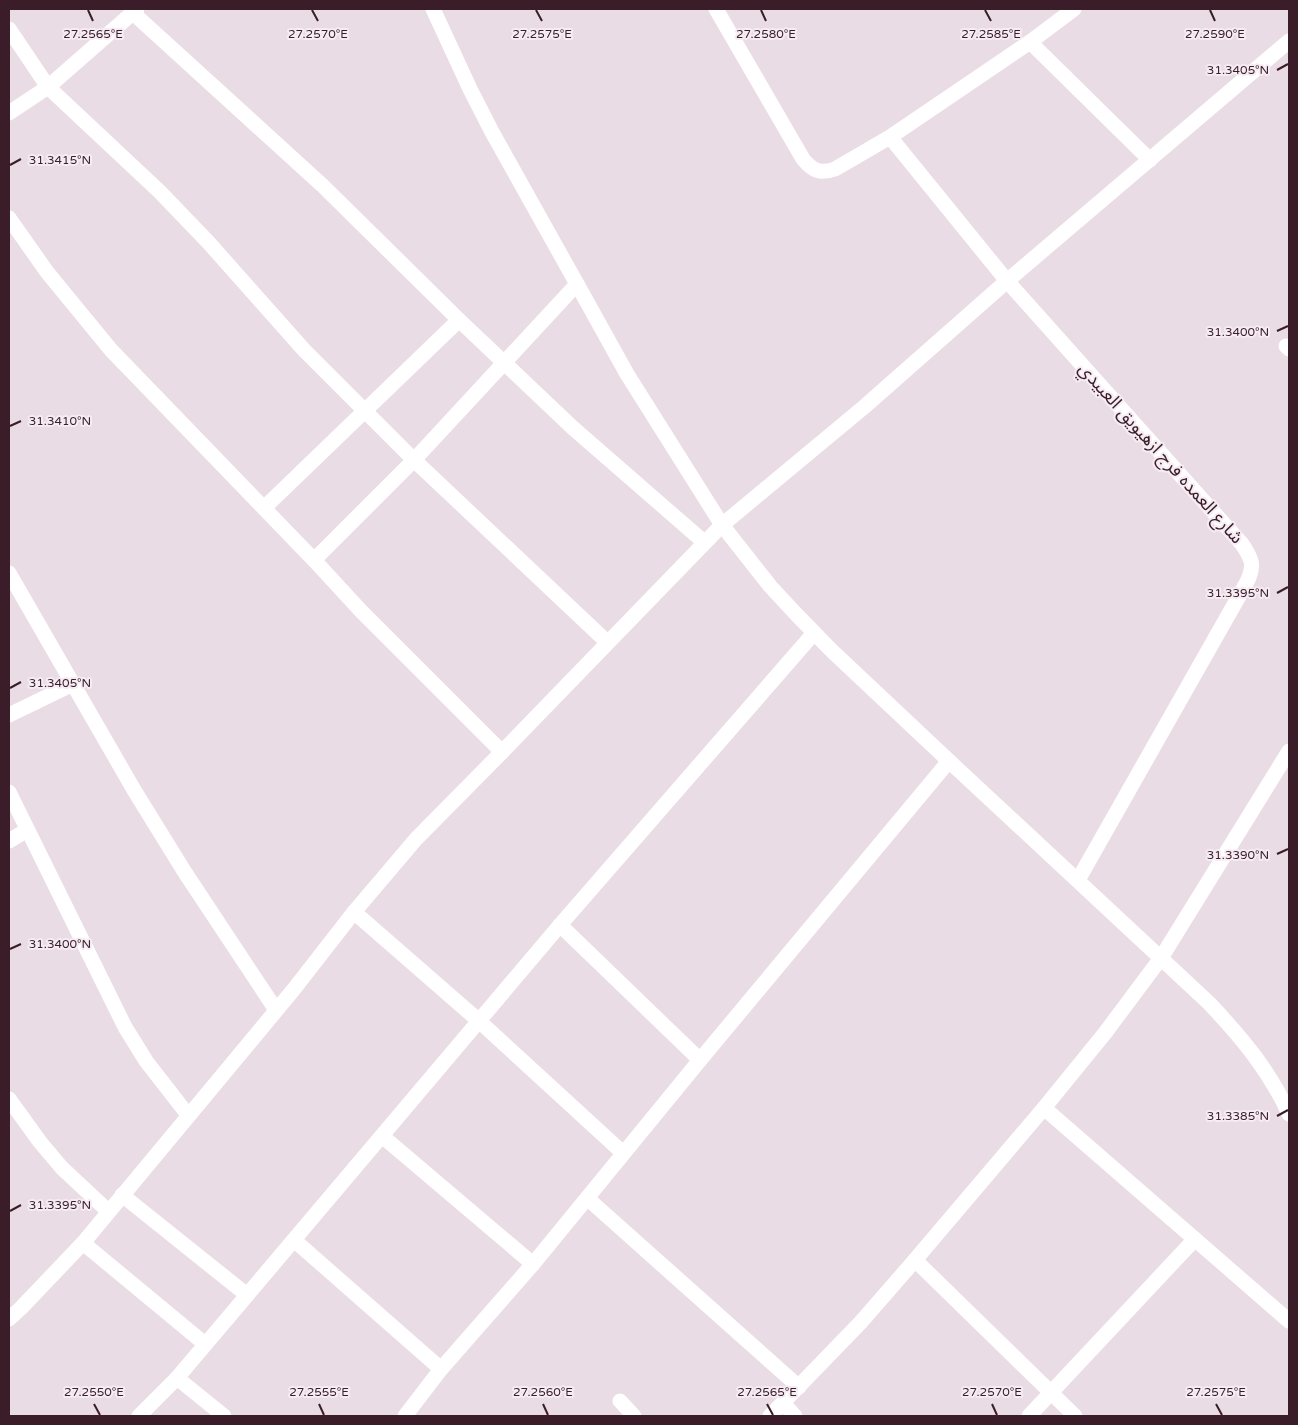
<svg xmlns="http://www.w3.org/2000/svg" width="1298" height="1425" font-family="'Varela Round','Noto Sans Arabic',sans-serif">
<rect width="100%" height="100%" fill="#eadce4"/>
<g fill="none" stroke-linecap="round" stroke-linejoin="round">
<!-- street -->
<g stroke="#fff" stroke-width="15">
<path d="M433,9l37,80 22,43 85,152 50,90 95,151 48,61 26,28 35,36 118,111 260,242c32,34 61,68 80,111"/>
<path d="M716,9l87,150c10,12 17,15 32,10l55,-32 140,-95 44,-33"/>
<path d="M133,13l190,173 136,134 114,108 131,114"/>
<path d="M9,29l39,58 112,105 49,51 95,107 110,110 193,182"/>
<path d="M1030,42l120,118"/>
<path d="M9,113l39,-26 89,-78"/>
<path d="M890,137l117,144 235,263c10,15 13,21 5,38l-169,298"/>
<path d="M9,218l38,54 64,78 203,210 47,51 141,141 220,-227 142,-118 143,-126 282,-240"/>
<path d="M1286,346l3,3"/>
<path d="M264,508l195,-188"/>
<path d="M314,560l100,-100 163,-176"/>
<path d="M9,573l125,217 50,81 92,139"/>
<path d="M9,715l64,-31"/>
<path d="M9,792l116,235 21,34 42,54"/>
<path d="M9,841l18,-11"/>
<path d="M354,912l125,109 144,132"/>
<path d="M560,925l140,135"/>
<path d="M9,1099l31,43 22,26 46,43"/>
<path d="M1044,1108l245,213"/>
<path d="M382,1136l151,128"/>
<path d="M122,1195l125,100"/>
<path d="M587,1198l212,189"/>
<path d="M294,1240l147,129"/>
<path d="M83,1243l122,101"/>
<path d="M915,1260l160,156"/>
<path d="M9,1319l12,-11 62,-65 211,-254 60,-77 62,-73 86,-87"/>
<path d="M177,1378l47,38"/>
<path d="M620,1401l14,15"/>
<path d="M783,1403l12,13"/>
<path d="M139,1416l38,-38 383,-453 254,-292"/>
<path d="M405,1416l36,-47 92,-105 167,-204 249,-299"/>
<path d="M770,1416l91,-94 54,-62 129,-152 61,-75 56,-75 128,-207"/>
<path d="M1029,1416l166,-177"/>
</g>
</g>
<!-- ticks -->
<path fill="none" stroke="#3a1d29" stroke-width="2" d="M88,10l5,11M312,10l6,11M536,10l6,11M761,10l5,11M985,10l6,11M1210,10l5,11M1277,70l11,-6M10,165l11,-6M1277,331l11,-5M10,426l11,-5M1277,593l11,-6M10,688l11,-6M1277,854l11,-5M10,949l11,-5M1277,1116l11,-6M10,1211l11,-6M94,1404l6,11M319,1404l5,11M543,1404l5,11M767,1404l6,11M992,1404l5,11M1216,1404l6,11"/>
<g text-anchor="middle" stroke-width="4" stroke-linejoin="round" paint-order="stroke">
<!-- street labels -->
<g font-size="18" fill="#3a1d29" stroke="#f6ecf3">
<text transform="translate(1161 453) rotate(48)" y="6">شارع العمده فرج ازهيويق العبيدي</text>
</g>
</g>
<g font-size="12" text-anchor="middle" fill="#3a1d29" stroke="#f6ecf3" stroke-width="4" stroke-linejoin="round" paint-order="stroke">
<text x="93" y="38">27.2565°E</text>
<text x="318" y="38">27.2570°E</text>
<text x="542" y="38">27.2575°E</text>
<text x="766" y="38">27.2580°E</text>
<text x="1215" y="38">27.2590°E</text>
<text x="991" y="38">27.2585°E</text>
<text x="1238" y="74">31.3405°N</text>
<text x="60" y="164">31.3415°N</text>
<text x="1238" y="336">31.3400°N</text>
<text x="60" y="425">31.3410°N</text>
<text x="1238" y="597">31.3395°N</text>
<text x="60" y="687">31.3405°N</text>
<text x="1238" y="859">31.3390°N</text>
<text x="60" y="948">31.3400°N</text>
<text x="1238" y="1120">31.3385°N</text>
<text x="60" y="1209">31.3395°N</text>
<text x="94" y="1396">27.2550°E</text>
<text x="319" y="1396">27.2555°E</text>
<text x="543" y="1396">27.2560°E</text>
<text x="767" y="1396">27.2565°E</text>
<text x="992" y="1396">27.2570°E</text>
<text x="1216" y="1396">27.2575°E</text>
</g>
<!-- border -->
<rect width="1298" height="1425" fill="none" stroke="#3a1d29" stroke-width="20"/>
</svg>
